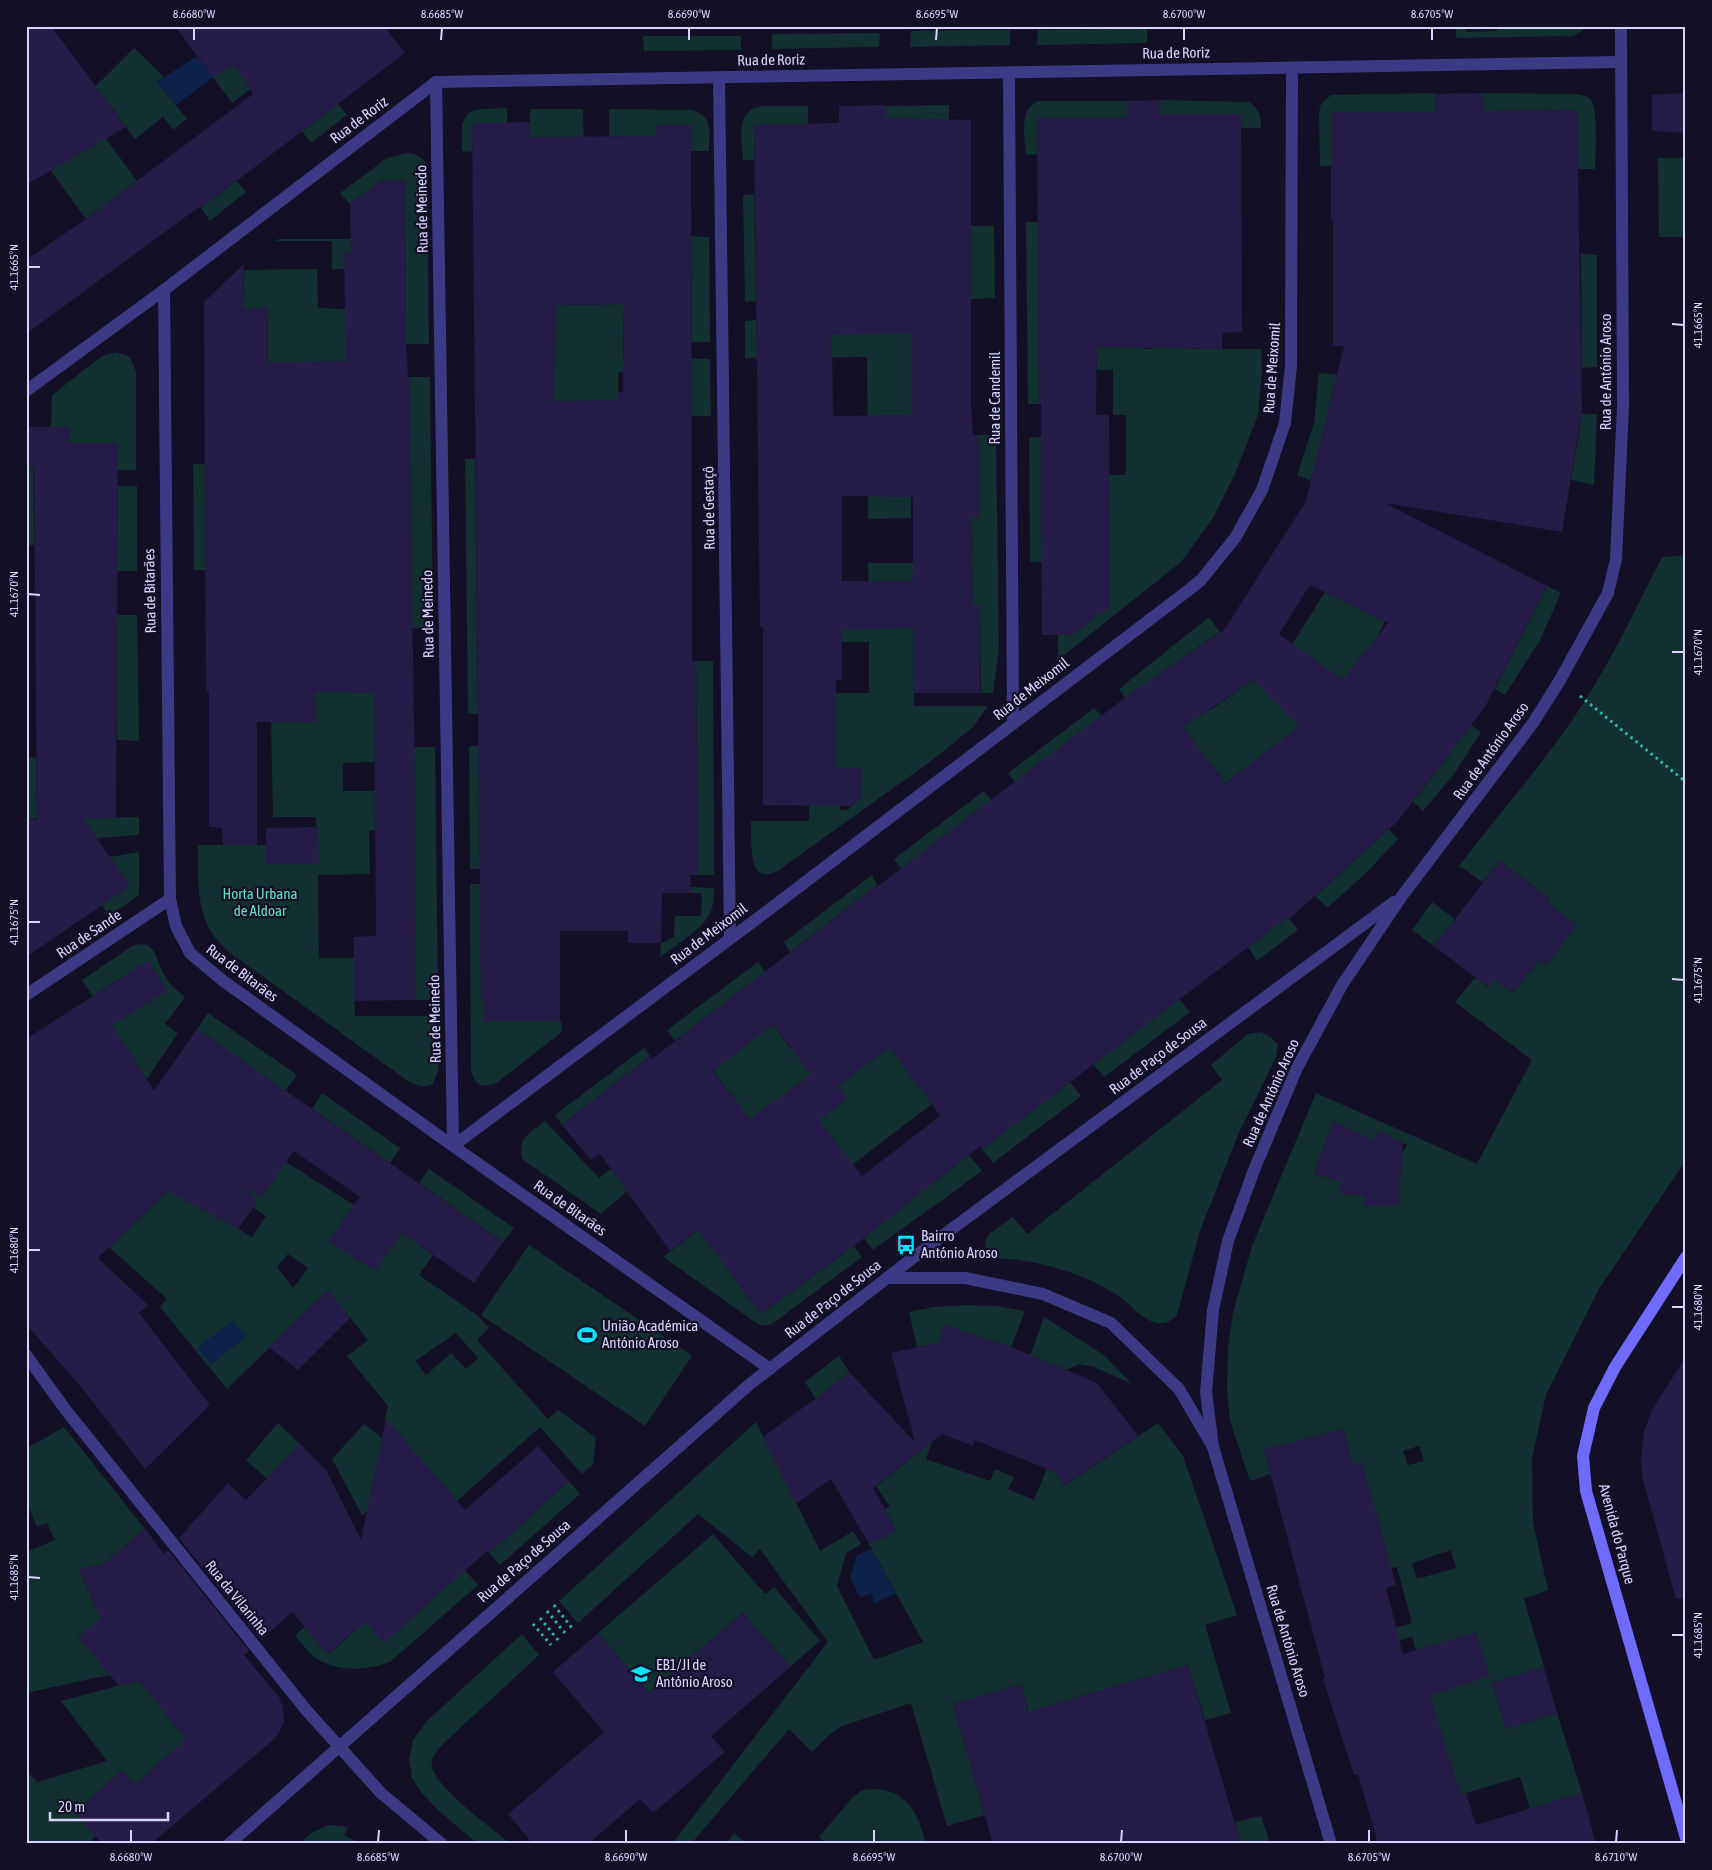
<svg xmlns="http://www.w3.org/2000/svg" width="1712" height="1870" font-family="'Asap Condensed',sans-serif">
<rect width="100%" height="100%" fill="#130f26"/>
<!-- green -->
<g fill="#12302f" fill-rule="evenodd">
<path d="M272,26h60l-100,77 -25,-34z"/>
<path d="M1456,26h9l1,6 31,-1v-5h90l-5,5 -9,5 -117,2z"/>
<path d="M1147,29v14l-110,2 1,-15z"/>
<path d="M1010,30v15l-100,2 1,-16z"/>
<path d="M880,33l-1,14 -107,2v-15z"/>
<path d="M643,36h98v14l-97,1z"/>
<path d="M134,48l30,29 -7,5 30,37 -14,11 -10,-13 -28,22 -22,-30 -38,-2z"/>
<path d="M1435,93l-1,74 -114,-1 -1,-54 2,-8 10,-9z"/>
<path d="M1483,93l93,1c5,1 10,1 14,5 9,8 5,56 5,70h-17l-1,-59 -50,1 -44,56z"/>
<path d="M1160,100l89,2c10,6 12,14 12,26h-20v-14h-35l-46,12z"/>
<path d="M1039,101h96l9,34 -46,-17h-61v36l-11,1c-1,-17 -8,-48 13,-54z"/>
<path d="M338,104l9,11 -36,28 -9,-12z"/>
<path d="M949,105v15l-63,11v-25z"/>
<path d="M761,106h47v19h-54v35h-11c-1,-21 -8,-49 18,-54z"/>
<path d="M507,108v15h-35v29l-10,-1v-27l6,-11 12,-4z"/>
<path d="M530,109h53l1,43 -54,-14z"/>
<path d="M609,109l83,1c22,6 17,22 17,41h-18v-26h-35v11h-47z"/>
<path d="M102,133l35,48 -51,38 -35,-48z"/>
<path d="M408,153c11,2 16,4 19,14l2,177h-23l-1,-164h-22l-33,24 -10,-11 47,-35z"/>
<path d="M1658,158h28v79h-27z"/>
<path d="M237,181l9,11 -36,29 -9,-13z"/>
<path d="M754,194l2,107 -11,1 -2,-107z"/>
<path d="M1026,222h12l1,182h-11z"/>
<path d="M971,226h23l1,72 -24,1z"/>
<path d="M691,236l18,1 1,105h-18z"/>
<path d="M279,239h72v30h-19v-28h-56z"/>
<path d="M1581,254l16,1v112l-15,1z"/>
<path d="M1186,257l1,92h74l1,21 -4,45 -24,61 -21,42 -32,44 -123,98v-25l51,-73v-87h17v-60h-13v-45h-16v-41zM1143,329l9,1v19h-8z"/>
<path d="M317,269l1,39 28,1v52l-36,1 -43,26 1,-79 -25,-1 1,-38z"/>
<path d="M810,300l101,33v185l-43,1 -1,-162 -122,1v-37l11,-1v19h54z"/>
<path d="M624,304l-1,54 87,1 1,57h-20l-39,-44h-34v44h-55v-15h-29v-43h21v-53z"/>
<path d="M117,352l13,5 6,15v98h-18l-40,-27 -8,-1v-15h-19l1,-32 50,-39z"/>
<path d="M1319,373l18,2 -26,106 -14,-6 17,-52z"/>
<path d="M409,377h21l3,250 -21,1z"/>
<path d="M1572,414h25l-3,71 -23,-5 10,-58 -10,-2z"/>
<path d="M979,435h17l3,214 -6,44h-12l-1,-87 -7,-1 -2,-87h8z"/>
<path d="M1041,437l1,125h-12l-1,-124z"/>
<path d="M465,459h10l3,255 -10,-1z"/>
<path d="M193,464h12l1,106h-12z"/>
<path d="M26,467h7l1,78h-8z"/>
<path d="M118,486h19v85h-20z"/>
<path d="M1686,555v605l-87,129 -53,106 -14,63 1,64 15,68 -24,9 20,68 -52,16 14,46 51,-16 25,80 -52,16 -10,-32 -61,18 -47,-158 -37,11 -4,-13 41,-12 -15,-56 -6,1 -34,-89 -14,-50 -79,21 7,24 -21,7 -20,-60 -3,-33 1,-41 5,-34 19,-67 64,-153 161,71 55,-104 -77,-58 20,-24 13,9 6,-8 19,14 26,-33 7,5 30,-40 -29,-22 3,-4 -50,-38 -17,21 -24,-16c42,-55 88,-106 125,-164 30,-46 53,-96 78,-145zM1333,1122l42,19 4,-10 28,14 -5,8 -4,53h-34v-11l-24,-1v-13l-26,-7zM1419,1446l5,15 -16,4 -5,-14zM1451,1550l5,18 -39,11 -5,-16z"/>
<path d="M868,563h45l1,143h74l-15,21 -38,31 -156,112c-33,19 -27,-30 -28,-49h58v-53h27v-36l-16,1v-40h49v-51h-65l15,-61h28v29l22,-4zM840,768h21v30l-14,12h-7z"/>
<path d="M1547,586l14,7 -21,47 -35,55 -10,-6z"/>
<path d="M1325,592l60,29 -9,18 -33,41 -52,-34z"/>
<path d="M117,615h20l2,126 -22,-1z"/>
<path d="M1209,617l11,15 -95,66 -6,-9z"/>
<path d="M696,661h17l1,214h-16z"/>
<path d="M351,671v22h23l2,69 -33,1v28h33l1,39 -8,1 1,43 -52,1 1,83h35l1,58h84l-1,55 -5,13c-10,4 -16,2 -25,-3l-178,-128c-36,-30 -31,-64 -32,-108h119l-1,-28h-43l-2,-95h44v-36z"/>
<path d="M1263,673l41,58 -53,33 -26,20 -12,-18 -15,11 -22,-55 26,-19 7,8z"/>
<path d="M1094,708l8,8 -87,66 -7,-9z"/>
<path d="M1471,725l10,7 -27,42 -31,37 -10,-9z"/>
<path d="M469,746h10l1,123h-10z"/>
<path d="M414,747h21l3,253h-22z"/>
<path d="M26,757l10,1 1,59 -11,5z"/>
<path d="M984,791l7,9 -90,69 -7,-10z"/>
<path d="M139,817v18l-42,3 -42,-20z"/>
<path d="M1389,829l9,10 -34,36 -37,33 -12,-12z"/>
<path d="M139,852v43l-30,21 -7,-11 27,-19 -20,-29z"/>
<path d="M872,875l5,10 -87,67 -6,-10z"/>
<path d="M470,884h10l1,117h3v20h77l1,11 -64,50c-15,7 -23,4 -27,-12z"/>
<path d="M691,887l23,1c0,9 0,19 -5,27 -6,13 -37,33 -49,42l1,-14 13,-6 1,-21h26l1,-23h-11z"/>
<path d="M1432,902l23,17 -21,27 -22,-16z"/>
<path d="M1288,917l10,13 -41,31 -9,-14z"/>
<path d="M140,944l7,1 7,6 9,22 8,12 14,12 -20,27 13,9 -31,46 -36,-54 31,-20 -18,-29 -31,20 -11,-16 50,-34z"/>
<path d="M758,962l7,10 -90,69 -8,-11z"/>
<path d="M1179,999l11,13 -86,65 -11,-13z"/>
<path d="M208,1013l89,62 -12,16 -88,-62z"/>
<path d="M773,1024l18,25 99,-2 42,57 -97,74 39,51 95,-74 13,16 -109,79 -67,-89 13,-41 2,-22 -14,-20 -19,14 -28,41 -47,-63z"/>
<path d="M1261,1032l10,5 7,8 -2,12 -38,78 -38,96 -23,84c-6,6 -11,10 -20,8 -16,-3 -27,-20 -40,-28 -36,-23 -82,-36 -124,-37l-7,-8 -1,-8 5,-9 23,-16 14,17 195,-154 -11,-15 37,-31z"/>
<path d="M644,1048l6,8 -88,69 -7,-10z"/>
<path d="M1070,1082l11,14 -88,67 -11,-14z"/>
<path d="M322,1093l78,55 -10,15 -78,-54z"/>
<path d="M545,1121l54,57 50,-39 -22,52 -26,23 -79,-55c-4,-23 7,-25 23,-38z"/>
<path d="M286,1162l68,43 36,19 43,31 -14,20 58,40 12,13 -12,12 71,79 10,-9 38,28 -3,26 -11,10 -42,-47 -83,74 -72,-82 3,-13 -41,-50 21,-16 -24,-30 -35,-1 -82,80 -67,-82 7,-8 -58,-52 59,-56zM234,1195l32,21 -14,21 -15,-9zM288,1254l20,14 -15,20 -16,-21zM456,1333l22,25 -12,11 -15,-16 -25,22 -11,-14z"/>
<path d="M429,1169l85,59 -11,14 -84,-59z"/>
<path d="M745,1194l-14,80 30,40 93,-68 8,11 -90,67c-7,2 -11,2 -17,-2l-92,-65z"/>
<path d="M529,1245l163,111 -47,70 -164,-111z"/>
<path d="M967,1305l28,1 30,5 -14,36 -66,-21 -7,17 -21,4 -8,-35 24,-5z"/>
<path d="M1044,1317l60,38 28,29 -38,-17 -15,-3 -12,6 -37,-14z"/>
<path d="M839,1356l11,17 -34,26 -11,-17z"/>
<path d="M909,1417h32l-15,42 64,22 5,-12 19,8 -6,12 26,11 13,-32 8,4 10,13 93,-62 25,33 54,159 -32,10 26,88 -26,7 -17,-55 -123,36 -25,52 -19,-68 -68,19 32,111 -38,11 -36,-123 -69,23 -14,10 -16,16 -23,-23 -98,115h-19l156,-202 -68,-93 -8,8 -54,-43 -120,109 -19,-22 197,-179 64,129 33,-20 8,13 -15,9 -9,33 37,74 49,-18 -54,-98 28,-13 -12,-22 5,-2 -14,-21 42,-33z"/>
<path d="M278,1423l22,21 -33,35 -21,-19z"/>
<path d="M364,1424l18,14 83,132 13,15 -87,76c-23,11 -57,11 -78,-5 -7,-6 -13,-15 -18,-21l10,-8 24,27 26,-23 -24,-27 25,-19 12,-74 -6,4 -30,-56z"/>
<path d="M64,1427l81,102 -43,36 -23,4 15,35 10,-4 8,10 -34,27 18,21 14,-11 6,6 21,-17 17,29 8,-2 15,20 -22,17 30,37 27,-21 10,11 -43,39 -10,-11 -34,30 -13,-14 -47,42 21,23 -8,8h-62v-74l11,12 70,-21 -46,-60 83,-22 -7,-10 -111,24v-141l29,-12 -8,-17 -10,4 -11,-26v-52z"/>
<path d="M569,1481l11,13 -80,71 -11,-12z"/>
<path d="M713,1534l52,60 9,-7 46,54 -30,26 -47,-54 -94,80 -51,-60z"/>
<path d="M522,1634l17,21 -96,89c-6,7 -13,13 -11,23 5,22 60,61 79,77h-33l-40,-34 -17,-18 -9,-14 -3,-19 4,-19 14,-19z"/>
<path d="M876,1789c34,3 42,26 50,55h-100l-7,-7 34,-40 9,-7z"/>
<path d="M1261,1816l9,28h-29l-6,-22z"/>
<path d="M329,1825l19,2 -4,8 18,9h-63l14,-12z"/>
<path d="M734,1833l13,11h-21z"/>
</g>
<!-- water -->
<g fill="#0c2248">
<path d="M197,56l16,21 -37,28 -19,-23z"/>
<path d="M233,1320l13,16 -35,29 -14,-17z"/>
<path d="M871,1549l25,44 -21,10 -4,-10 -11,5 -10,-21 7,-22z"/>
</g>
<!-- building -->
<g fill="#241b47" fill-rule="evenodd">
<path d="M26,26h25l75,101 -100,58z"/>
<path d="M175,26h209l21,27 -204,155 -2,-1 -173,127v-74l60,-41 167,-125 -19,-29 -21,12z"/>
<path d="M1483,93v18l94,-1 5,301 -20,121 -177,-29 162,83 -62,121 -87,114 -109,98 -1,-2 -306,232 -2,-3 -126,100 -93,68 -63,-84 -28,21 -70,-97 -9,6 -29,-35 88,-69 2,3 225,-174 1,1 252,-192 94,-64 82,-129 38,-155h-11v-126h-2v-108h104v-18zM1310,585l78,38 -45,57 -64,-46zM1253,680l46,46 -74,58 -41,-57zM773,1024l38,51 -61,44 -37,-48zM890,1047l50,69 -78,60 -43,-56 28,-21 -9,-13z"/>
<path d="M1686,93v40l-34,-2v-36z"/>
<path d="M1160,100v14h81l1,218 -20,1v16l-125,-2 -1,68h13l1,192 -38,28h-30l-1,-231h-2l-2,-286h90v-17z"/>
<path d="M886,105v13l85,2v285l2,30h6v83h-8l2,87h7v88h-66v-65l-72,2v50h-6v88h26l-1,30 -10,8 -88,-1v-178h-3l-6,-502 85,-2v-17zM911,333v82l-78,1 -1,-81zM842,496l71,1v84h-71z"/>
<path d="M530,122v15l126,-1v-11h35l1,536h4l2,214h-8l1,18h-29l-1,50h-33v-12h-68v90h-76v-20h-3l-9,-878zM624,304l-1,88 -5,-1v9l-65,1 4,-96z"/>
<path d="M383,180h22l1,164 2,33h1l6,413 1,210 -62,1v-64l22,-1 -2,-243 -59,-1 1,30h-59v123h-34l-1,-17 -13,-1v-136h-3l-2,-389 40,-38 -1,44h25l-1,54 79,-1 -2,-108h7l-1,-49z"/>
<path d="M26,427h44v16h48l-2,375h-33l47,68 -104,71v-135l11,-3 -3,-352h-8z"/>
<path d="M318,827l1,37h-53v-36z"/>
<path d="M1500,861l50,38 -3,4 29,22 -30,40 -7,-5 -26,33 -19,-14 -6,8 -54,-41z"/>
<path d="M149,960l18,31 -55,34 42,66 43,-62 306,213 -29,41 -72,-50 -27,38 -47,-30 32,-44 -66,-46 -33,46 -15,-10 11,15 -19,27 -70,-38 -70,67 50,47 -9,8 71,92 -65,64 -64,-82 -55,-63v-285z"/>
<path d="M1333,1121l42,20 4,-10 24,12 -5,63h-34v-11l-24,-1v-13l-26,-7z"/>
<path d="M328,1290l22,28 -52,52 -29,-23z"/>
<path d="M945,1325l66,22 86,36 41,53 -73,49 -10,-13 -80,-32 -2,6 -31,-12 -69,54 24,43 -28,13 -38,-65 -35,25 -33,-67 87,-64 65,69 -24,-89 47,-10z"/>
<path d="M1686,1357v241l-10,1 -34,-123 -1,-18 3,-27 9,-23z"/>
<path d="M386,1419l79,91 73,-64 31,35 -80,72 -2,-2 -103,92 -19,-21 -37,32 -36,-42 -31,28 -82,-102 49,-55 18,17 54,-56 26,26 35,70z"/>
<path d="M1343,1429l10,36 9,-3 34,123 -10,3 17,66 73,-22 14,44 -60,20 31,99 5,-2 10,32 106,-32 14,51h-218l-20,-70 -4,1 -31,-96 2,-1 -61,-228z"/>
<path d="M145,1529l19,25 4,-4 81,101 -5,4 35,42 4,9 1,16 -5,11 -6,7 -122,104h-48l-28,-31 47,-43 13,15 51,-46 -47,-58 -20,5 -41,-49 22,-18 -21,-51 23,-3z"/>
<path d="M743,1613l47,54 -79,69 14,16 -72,61 -13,-14 -52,45h-55l-25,-30 96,-82 -51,-60 45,-39 51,60z"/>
<path d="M1188,1665l53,179h-248l-40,-140 68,-19 7,27z"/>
<path d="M1544,1667l13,46 -51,16 -14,-46z"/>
</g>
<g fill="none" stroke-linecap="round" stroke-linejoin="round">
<!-- path -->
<g stroke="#2fb8b0" stroke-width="3" stroke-dasharray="2.5 4" stroke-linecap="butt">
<path d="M1580,696l106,86"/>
<path d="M554,1605l18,23"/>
<path d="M547,1611l18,22"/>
<path d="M540,1618l18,22"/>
<path d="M533,1624l18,21"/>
</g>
<!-- minor -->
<g stroke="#3d3a85" stroke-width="12">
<path d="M1009,72l4,652"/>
<path d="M719,78l11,860"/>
<path d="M436,82l17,1064"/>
<path d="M164,290l6,609 6,27 14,27 32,27 231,166 317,223"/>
<path d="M26,391l138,-101 272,-208 1184,-20"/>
<path d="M26,995l144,-96"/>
<path d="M453,1146l305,-228 432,-329 11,-9 34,-42 27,-48 23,-67 6,-57 1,-298"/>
<path d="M887,1278h78l78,16 68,29 68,66 34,58"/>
</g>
<!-- tertiary -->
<g stroke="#3d3a85" stroke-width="12">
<path d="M26,1355l39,54 242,302 74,82 61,51"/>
<path d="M229,1844l521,-460 168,-130 476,-352"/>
<path d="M1331,1844l-118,-397 -7,-55 7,-82 15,-69 26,-71 43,-102 45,-83 60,-89 131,-173 27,-43 48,-87 8,-34 7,-153 -2,-380"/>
</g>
<!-- secondary -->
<path stroke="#6f6bff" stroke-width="12" d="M1686,1257l-71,110 -21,41 -11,48 3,35 100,347"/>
</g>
<!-- ticks -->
<path fill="none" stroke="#d9d4ff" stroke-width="2" d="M194,40v-12M441,40l1,-12M689,40v-12M936,40l1,-12M1184,40v-12M1432,40v-12M28,267h12M1672,324l12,1M28,594l12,1M1672,652h12M28,922h12M1672,979l12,1M28,1250h12M1672,1307h12M28,1577l12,1M1672,1635h12M131,1842v-12M378,1842l1,-12M626,1842v-12M874,1842v-12M1121,1842l1,-12M1369,1842v-12M1616,1842l1,-12"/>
<!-- icons -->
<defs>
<symbol id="bus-bare" viewBox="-9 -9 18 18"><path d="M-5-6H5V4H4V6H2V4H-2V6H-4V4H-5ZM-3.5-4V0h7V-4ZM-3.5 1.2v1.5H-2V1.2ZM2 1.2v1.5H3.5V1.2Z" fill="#00e5ff" stroke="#130f26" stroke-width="2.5" paint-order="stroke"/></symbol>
<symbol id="stadium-bare" viewBox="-9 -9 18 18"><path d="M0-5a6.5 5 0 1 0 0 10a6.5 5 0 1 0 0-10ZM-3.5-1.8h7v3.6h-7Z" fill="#00e5ff" stroke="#130f26" stroke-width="2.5" paint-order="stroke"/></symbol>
<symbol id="school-bare" viewBox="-9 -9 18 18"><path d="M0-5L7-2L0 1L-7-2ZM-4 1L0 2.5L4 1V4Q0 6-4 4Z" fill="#00e5ff" stroke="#130f26" stroke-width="2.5" paint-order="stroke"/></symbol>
</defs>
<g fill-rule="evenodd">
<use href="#bus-bare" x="892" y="1231" width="28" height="28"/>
<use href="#stadium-bare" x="573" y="1321" width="28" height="28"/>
<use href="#school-bare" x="627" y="1660" width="28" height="28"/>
</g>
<g text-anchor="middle" stroke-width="4.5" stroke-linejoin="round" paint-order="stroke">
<!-- street labels -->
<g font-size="15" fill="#d9d4ff" stroke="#130f26">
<text transform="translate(1176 53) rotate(-1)" y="5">Rua de Roriz</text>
<text transform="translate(771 60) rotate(-1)" y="5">Rua de Roriz</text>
<text transform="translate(359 120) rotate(-37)" y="5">Rua de Roriz</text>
<text transform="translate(422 209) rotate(-91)" y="5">Rua de Meinedo</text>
<text transform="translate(1272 368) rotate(-86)" y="5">Rua de Meixomil</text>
<text transform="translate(1606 372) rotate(-90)" y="5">Rua de António Aroso</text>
<text transform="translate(995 398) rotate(-90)" y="5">Rua de Candemil</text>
<text transform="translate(709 508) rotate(-91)" y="5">Rua de Gestaçô</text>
<text transform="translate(150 591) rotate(-91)" y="5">Rua de Bitarães</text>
<text transform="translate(428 614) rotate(-91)" y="5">Rua de Meinedo</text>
<text transform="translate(1031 689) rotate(-38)" y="5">Rua de Meixomil</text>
<text transform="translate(1491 751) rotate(-54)" y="5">Rua de António Aroso</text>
<text transform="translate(89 934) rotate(-34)" y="5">Rua de Sande</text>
<text transform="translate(709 934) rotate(-37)" y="5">Rua de Meixomil</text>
<text transform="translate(242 973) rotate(37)" y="5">Rua de Bitarães</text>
<text transform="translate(435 1019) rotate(-91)" y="5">Rua de Meinedo</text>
<text transform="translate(1158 1056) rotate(-37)" y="5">Rua de Paço de Sousa</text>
<text transform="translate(1271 1093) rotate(-66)" y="5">Rua de António Aroso</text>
<text transform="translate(570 1208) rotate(35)" y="5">Rua de Bitarães</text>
<text transform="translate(833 1299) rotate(-38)" y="5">Rua de Paço de Sousa</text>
<text transform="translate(1617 1534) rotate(75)" y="5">Avenida do Parque</text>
<text transform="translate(524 1561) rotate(-41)" y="5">Rua de Paço de Sousa</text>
<text transform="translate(237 1598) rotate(51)" y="5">Rua da Vilarinha</text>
<text transform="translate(1288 1641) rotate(73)" y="5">Rua de António Aroso</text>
</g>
<!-- park labels -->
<g font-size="15" fill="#5fe0c0" stroke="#130f26">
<text x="260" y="899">Horta Urbana<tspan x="260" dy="17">de Aldoar</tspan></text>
</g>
<!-- poi labels -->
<g font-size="15" fill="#d9d4ff" stroke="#130f26" text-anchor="start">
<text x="921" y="1241">Bairro<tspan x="921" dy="17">António Aroso</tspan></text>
<text x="602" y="1331">União Académica<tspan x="602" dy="17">António Aroso</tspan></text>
<text x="656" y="1670">EB1/JI de<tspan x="656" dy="17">António Aroso</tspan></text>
</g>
</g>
<!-- border -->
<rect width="1712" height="1870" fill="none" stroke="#130f26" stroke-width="55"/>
<!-- scale -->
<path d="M50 1812v8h118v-8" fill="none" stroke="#d9d4ff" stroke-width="2.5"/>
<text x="58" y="1812" font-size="15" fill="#d9d4ff" stroke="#130f26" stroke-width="4" paint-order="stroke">20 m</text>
<rect x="28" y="28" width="1656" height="1814" fill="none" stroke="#d9d4ff" stroke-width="2"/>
<g font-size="12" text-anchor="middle" fill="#d9d4ff">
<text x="194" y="18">8.6680°W</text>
<text x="442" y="18">8.6685°W</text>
<text x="689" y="18">8.6690°W</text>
<text x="937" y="18">8.6695°W</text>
<text x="1184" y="18">8.6700°W</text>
<text x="1432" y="18">8.6705°W</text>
<text transform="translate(14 267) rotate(-90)" y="4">41.1665°N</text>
<text transform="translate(1698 325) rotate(-90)" y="4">41.1665°N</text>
<text transform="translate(14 594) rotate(-90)" y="4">41.1670°N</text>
<text transform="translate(1698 652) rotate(-90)" y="4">41.1670°N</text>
<text transform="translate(14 922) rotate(-90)" y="4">41.1675°N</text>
<text transform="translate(1698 980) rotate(-90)" y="4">41.1675°N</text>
<text transform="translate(14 1250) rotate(-90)" y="4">41.1680°N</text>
<text transform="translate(1698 1307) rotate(-90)" y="4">41.1680°N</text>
<text transform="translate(14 1577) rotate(-90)" y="4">41.1685°N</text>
<text transform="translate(1698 1635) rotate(-90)" y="4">41.1685°N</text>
<text x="131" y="1861">8.6680°W</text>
<text x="378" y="1861">8.6685°W</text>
<text x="626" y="1861">8.6690°W</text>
<text x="874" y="1861">8.6695°W</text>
<text x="1121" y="1861">8.6700°W</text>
<text x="1369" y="1861">8.6705°W</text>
<text x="1616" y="1861">8.6710°W</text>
</g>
</svg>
